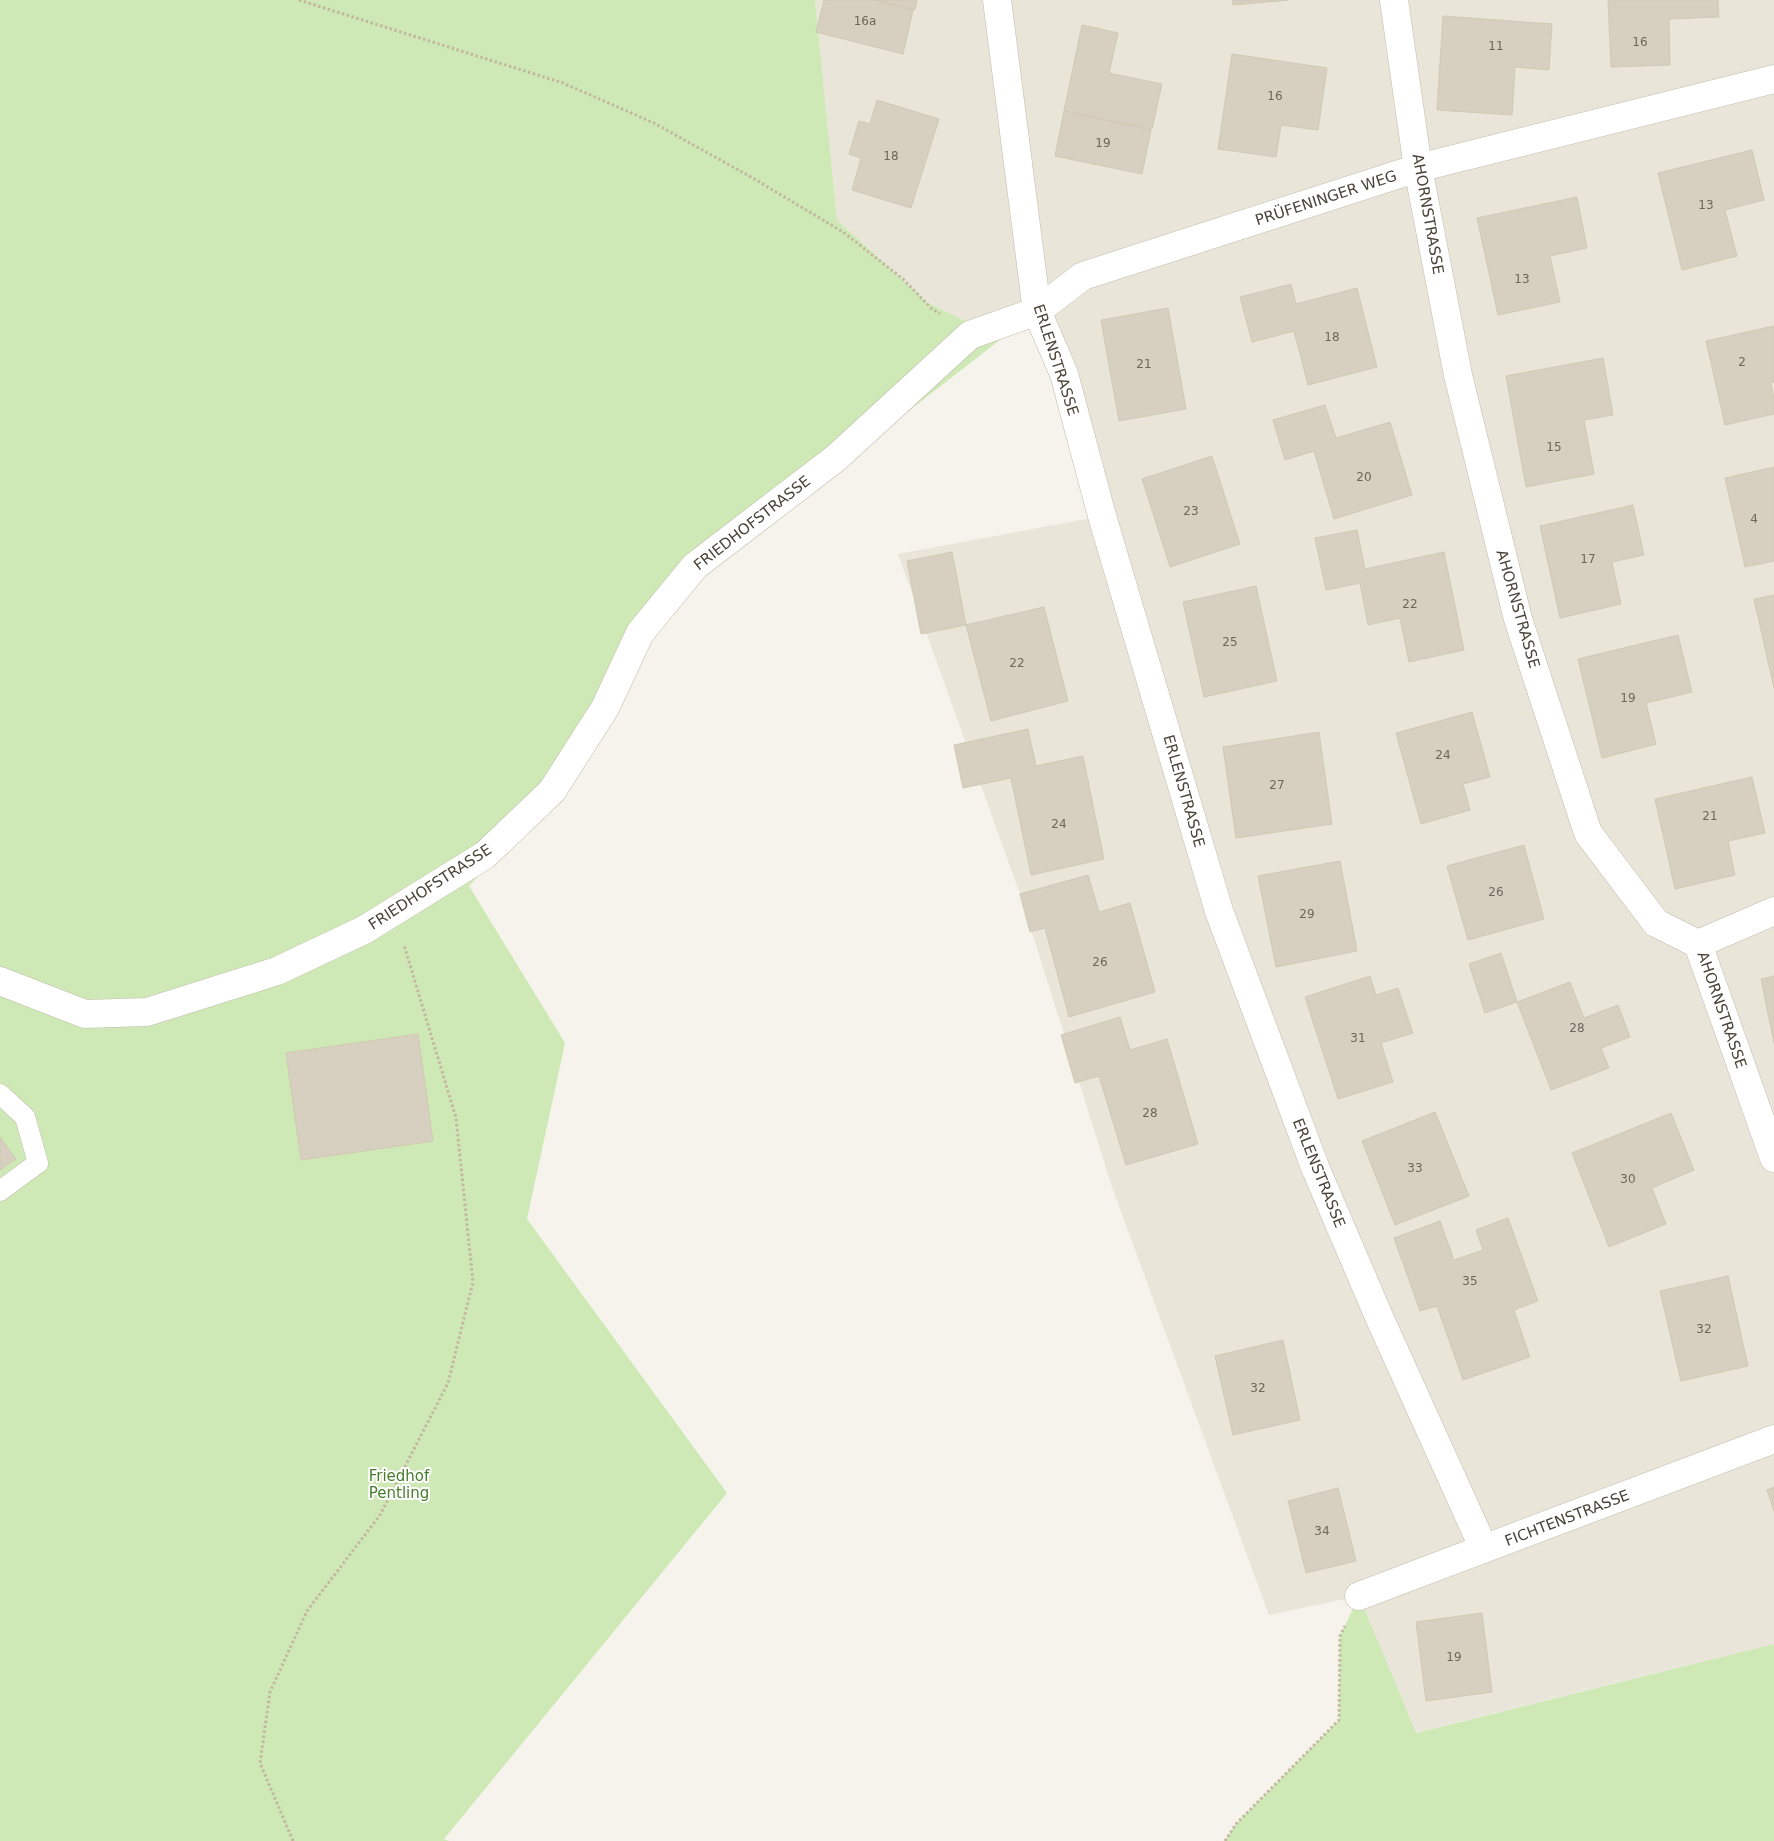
<svg xmlns="http://www.w3.org/2000/svg" width="1774" height="1841" font-family="'DejaVu Sans',sans-serif">
<rect width="100%" height="100%" fill="#f5f3eb"/>
<!-- residential -->
<path fill="#e9e5d9" d="M815,0h959v1644l-359,89 -56,-137 -90,19 -157,-428 -92,-293 -122,-340 204,-38 -65,-205 -63,14 -46,-22 -91,-83z"/>
<!-- green -->
<g fill="#cee9b5">
<path d="M0,0h815l22,220 91,83 46,22 63,-14 -362,282 -113,195 -93,98 96,157 -38,176 200,274 -283,346 5,2h-449z"/>
<path d="M1359,1596l57,137 358,-89v197h-549l11,-17 103,-104 1,-84z"/>
</g>
<!-- building -->
<g fill="#d7cfc0" stroke="#d2c8b3">
<path d="M824,0h51l38,10 -10,44 -87,-22z"/>
<path d="M876,0h41l-2,10z"/>
<path d="M1232,0h57l-56,5z"/>
<path d="M1608,0h110l1,17 -50,2 1,46 -59,2z"/>
<path d="M1443,16l109,8 -3,46 -34,-3 -3,48 -75,-5z"/>
<path d="M1082,25l36,8 -9,40 53,11 -10,45 -88,-18z"/>
<path d="M1232,54l95,14 -9,62 -37,-5 -5,32 -58,-8z"/>
<path d="M877,100l62,19 -28,89 -59,-18 9,-32 -12,-4 10,-33 11,3z"/>
<path d="M1064,111l87,19 -9,44 -87,-18z"/>
<path d="M1752,150l12,50 -39,10 12,46 -55,14 -24,-97z"/>
<path d="M1577,197l10,51 -37,8 10,46 -62,13 -21,-97z"/>
<path d="M1291,284l5,20 61,-16 20,79 -69,18 -14,-54 -42,11 -12,-45z"/>
<path d="M1168,308l18,101 -67,12 -18,-101z"/>
<path d="M1774,326v56l-3,1 3,15v16l-49,11 -19,-84z"/>
<path d="M1603,358l10,57 -29,5 10,54 -68,13 -20,-111z"/>
<path d="M1325,405l11,33 54,-16 22,73 -78,24 -20,-68 -29,9 -12,-40z"/>
<path d="M1212,456l28,88 -70,23 -28,-88z"/>
<path d="M1774,467v94l-29,6 -20,-89z"/>
<path d="M1633,505l11,50 -32,7 9,42 -61,14 -20,-92z"/>
<path d="M1357,530l8,39 79,-17 20,98 -55,12 -9,-44 -32,7 -8,-42 -34,7 -11,-52z"/>
<path d="M952,552l14,73 -45,9 -14,-73z"/>
<path d="M1256,586l21,95 -73,16 -21,-95z"/>
<path d="M1774,595v93l-20,-89z"/>
<path d="M1044,607l24,94 -77,20 -25,-96z"/>
<path d="M1678,635l14,57 -46,11 10,41 -54,14 -24,-99z"/>
<path d="M1472,712l18,65 -27,7 7,26 -49,14 -25,-91z"/>
<path d="M1028,729l8,37 47,-10 21,103 -73,16 -20,-97 -48,10 -9,-43z"/>
<path d="M1319,732l13,92 -96,14 -13,-91z"/>
<path d="M1752,777l13,56 -37,8 7,34 -60,14 -20,-90z"/>
<path d="M1524,845l20,74 -76,21 -21,-74z"/>
<path d="M1340,861l17,90 -81,16 -18,-91z"/>
<path d="M1088,875l11,37 31,-9 25,89 -86,25 -24,-89 -15,4 -10,-38z"/>
<path d="M1501,953l16,49 -32,11 -16,-49z"/>
<path d="M1370,976l6,19 22,-7 15,45 -32,10 12,39 -55,17 -33,-102z"/>
<path d="M1774,976v67l-13,-64z"/>
<path d="M1570,982l14,36 34,-13 12,32 -29,11 8,20 -58,22 -34,-88z"/>
<path d="M1120,1017l10,33 37,-11 31,105 -72,21 -27,-89 -24,7 -14,-48z"/>
<path d="M418,1034l15,107 -132,19 -15,-107z"/>
<path d="M1435,1112l34,84 -74,29 -33,-84z"/>
<path d="M1671,1113l23,57 -42,18 14,36 -57,23 -37,-94z"/>
<path d="M0,1137l16,22 -16,11z"/>
<path d="M1508,1218l30,83 -24,9 16,47 -67,23 -26,-74 -17,5 -26,-73 46,-17 14,39 29,-10 -7,-20z"/>
<path d="M1728,1276l20,90 -67,15 -21,-90z"/>
<path d="M1283,1340l17,80 -67,15 -18,-79z"/>
<path d="M1774,1487v24l-7,-21z"/>
<path d="M1338,1488l18,73 -50,12 -18,-72z"/>
<path d="M1482,1613l10,79 -66,9 -10,-79z"/>
</g>
<g fill="none" stroke-linecap="round" stroke-linejoin="round">
<defs>
<path id="service" d="M0,1094l25,23 13,46 -38,28"/>
<g id="minor">
<path d="M997,0l40,311 27,63 38,142 117,395 96,256 65,152 104,230"/>
<path d="M1394,0l24,168 40,207 60,244 70,214 68,90 42,21 76,214"/>
<path d="M1698,944l76,-33"/>
<path d="M0,981l85,33 62,-2 130,-41 87,-41 121,-75 67,-64 53,-83 35,-75 55,-67 141,-108 134,-123 67,-24 46,-35 335,-108 356,-89"/>
<path d="M1359,1596l415,-157"/>
</g>
</defs>
<!-- service casing -->
<use href="#service" stroke="#c1bbad" stroke-width="21"/>
<!-- minor casing -->
<use href="#minor" stroke="#c1bbad" stroke-width="29"/>
<!-- path -->
<g stroke="#c3b89f" stroke-width="3" stroke-dasharray="2.5 2.5" stroke-linecap="butt">
<path d="M299,0l264,83 91,40 97,54 92,55 60,47 28,29 9,6"/>
<path d="M293,1841l-33,-78 10,-71 37,-81 73,-96 68,-132 25,-101 -17,-164 -52,-173"/>
<path d="M1225,1841l11,-17 103,-104 1,-84 5,-10"/>
</g>
<!-- service -->
<use href="#service" stroke="#fff" stroke-width="20"/>
<!-- minor -->
<use href="#minor" stroke="#fff" stroke-width="28"/>
</g>
<g text-anchor="middle" stroke-width="4" stroke-linejoin="round" paint-order="stroke">
<!-- number labels -->
<g font-size="12" fill="#6d675b">
<text x="865" y="25">16a</text>
<text x="1640" y="46">16</text>
<text x="1496" y="50">11</text>
<text x="1275" y="100">16</text>
<text x="1103" y="147">19</text>
<text x="891" y="160">18</text>
<text x="1706" y="209">13</text>
<text x="1522" y="283">13</text>
<text x="1332" y="341">18</text>
<text x="1742" y="366">2</text>
<text x="1144" y="368">21</text>
<text x="1554" y="451">15</text>
<text x="1364" y="481">20</text>
<text x="1191" y="515">23</text>
<text x="1754" y="523">4</text>
<text x="1588" y="563">17</text>
<text x="1410" y="608">22</text>
<text x="1230" y="646">25</text>
<text x="1017" y="667">22</text>
<text x="1628" y="702">19</text>
<text x="1443" y="759">24</text>
<text x="1277" y="789">27</text>
<text x="1710" y="820">21</text>
<text x="1059" y="828">24</text>
<text x="1496" y="896">26</text>
<text x="1307" y="918">29</text>
<text x="1100" y="966">26</text>
<text x="1577" y="1032">28</text>
<text x="1358" y="1042">31</text>
<text x="1150" y="1117">28</text>
<text x="1415" y="1172">33</text>
<text x="1628" y="1183">30</text>
<text x="1470" y="1285">35</text>
<text x="1704" y="1333">32</text>
<text x="1258" y="1392">32</text>
<text x="1322" y="1535">34</text>
<text x="1454" y="1661">19</text>
</g>
<!-- street labels -->
<g font-size="15" fill="#4a4439" stroke="#fff">
<text transform="translate(1326 198) rotate(-18)" y="5">PRÜFENINGER WEG</text>
<text transform="translate(1428 214) rotate(80)" y="5">AHORNSTRASSE</text>
<text transform="translate(1056 360) rotate(72)" y="5">ERLENSTRASSE</text>
<text transform="translate(752 523) rotate(-38)" y="5">FRIEDHOFSTRASSE</text>
<text transform="translate(1518 609) rotate(74)" y="5">AHORNSTRASSE</text>
<text transform="translate(1184 791) rotate(74)" y="5">ERLENSTRASSE</text>
<text transform="translate(430 887) rotate(-33)" y="5">FRIEDHOFSTRASSE</text>
<text transform="translate(1722 1010) rotate(71)" y="5">AHORNSTRASSE</text>
<text transform="translate(1319 1173) rotate(68)" y="5">ERLENSTRASSE</text>
<text transform="translate(1567 1518) rotate(-21)" y="5">FICHTENSTRASSE</text>
</g>
<!-- park labels -->
<g font-size="15" fill="#457d2b" stroke="#fff">
<text x="399" y="1481">Friedhof<tspan x="399" dy="17">Pentling</tspan></text>
</g>
</g>
</svg>
